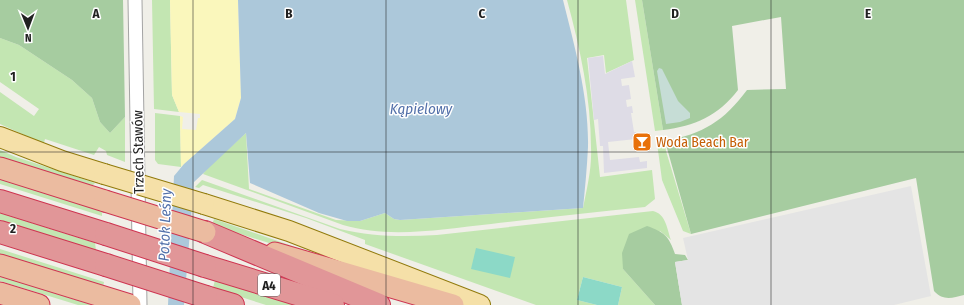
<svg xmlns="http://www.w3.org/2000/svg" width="964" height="305" font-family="'Fira Sans Condensed',sans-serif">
<rect width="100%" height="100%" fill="#f0efe8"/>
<!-- grass -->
<g fill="#c3e6b2">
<path d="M152,0h18l2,95 7,17 -25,-3z"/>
<path d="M567,0h59l8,60 -28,13 -2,-18 -17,3 13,119 52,-7 3,29 -10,8c-51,5 -103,11 -154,17 -48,5 -101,15 -148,1l-140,-51 6,-8 37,-33 3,56 87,31 24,1 25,-8 9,6 6,1 183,-12c4,-20 9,-40 8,-60 0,-50 -11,-100 -24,-148z"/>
<path d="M635,0h7l21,130 -8,1z"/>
<path d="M0,38l19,7 53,35 20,18 8,24 10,11 15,-16v45l-18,-7 -1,-4 -7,-4 -5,8 -49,-16 -1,4 -4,-1 -40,-18v-32l34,24 5,-7 -39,-27z"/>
<path d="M155,113l25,3 1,51 -23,-3 -3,-4z"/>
<path d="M665,141l1,10 25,83 -8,-3 -21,-51 -5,-37z"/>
<path d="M0,150l16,7 79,26 -3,3 -92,-28z"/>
<path d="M0,179l102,32v5l-102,-32z"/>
<path d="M202,180l138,49c32,8 64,8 97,6l216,-24c13,3 14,18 18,29l-11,-9 -37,38 32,36h-37l4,-18 -39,-10 -6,23 20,5h-61l-171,-61v-4l-59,-22 -103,-33 -4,3 -4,-1z"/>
<path d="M0,213l95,30 1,7 -96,-30z"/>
<path d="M214,219l194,67 -1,1 -195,-62z"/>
<path d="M0,249l104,33 -1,5 -103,-33z"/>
<path d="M0,276l92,29h-14l-78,-24z"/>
<path d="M215,280l80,25h-29l-53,-17z"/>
</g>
<!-- forest -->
<g fill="#a6cca0">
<path d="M0,0h123l2,117 -15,16 -10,-11 -8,-24 -20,-18 -53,-35 -19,-7z"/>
<path d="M642,0h322v295c-12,3 -21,6 -30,-4l-18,-113 -225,56 -26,-93c38,-7 59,-20 82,-51l39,-1 -5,-72 -49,9 6,64c-20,26 -43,36 -75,40z"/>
<path d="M647,226c17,6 22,10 28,28l10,1 3,5 -13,2 7,43h-27l-32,-36 -1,-16 7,-19z"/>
</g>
<!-- wetland -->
<path fill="#c6ddd6" d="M659,68l3,1 16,32 12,12v5l-10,4 -14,2 -9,-53z"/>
<!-- sand -->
<path fill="#faf7bc" d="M170,0h68l3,98 -6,21 -54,48 -1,-51 3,1 -1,12 14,1 2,-12h2v-4l-21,-2 -7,-17z"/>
<!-- pitch -->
<g fill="#8cd9c7">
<path d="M476,248l39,9 -5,21 -39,-9z"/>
<path d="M583,277l39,10 -4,18h-21l-20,-5z"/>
</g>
<!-- parking -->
<path fill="#e4e4e4" d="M911,186l20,110 -37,9h-212l-7,-43 13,-2 -5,-22z"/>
<!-- plaza -->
<path fill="#dedce6" d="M603,56l2,18 27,-13 3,16 -14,2 1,7 7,-1 2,14 -5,1 1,7 5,-1 1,7h-2l3,19h2v7l-28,3 2,18 29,-3 1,5 7,-1v7l-43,5 -1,-27h-3l-2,-27 -4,1 -6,-62z"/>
<!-- water -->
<path fill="#acc8da" d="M238,0h325c12,48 26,98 25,147 -1,21 -3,41 -5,61l-183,12 -6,-1 -9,-6 -25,8h-13l-28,-8 -69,-30 -4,-50 -52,49 -10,123h-16l6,-129 10,-12 51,-45 6,-21z"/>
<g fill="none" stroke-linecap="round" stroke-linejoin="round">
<defs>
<path id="minor" d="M135,0l5,305"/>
<g id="primary">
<path d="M0,137l62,24 42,13"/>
<path d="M204,204l85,27 191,74"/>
</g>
<g id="trunk">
<path d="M0,168l105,33"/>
<path d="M275,253l178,52"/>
<path d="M0,265l130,40"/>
<path d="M0,293l39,12"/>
</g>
<g id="motorway">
<path d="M0,201l106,33"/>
<path d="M0,232l106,33"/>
<path d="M205,232l174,73"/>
<path d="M205,266l128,39"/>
<path d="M206,297l27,8"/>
</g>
</defs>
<!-- minor casing -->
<use href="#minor" stroke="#a4a4a4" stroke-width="15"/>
<!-- primary casing -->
<use href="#primary" stroke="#917a0c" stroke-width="22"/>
<!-- trunk casing -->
<use href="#trunk" stroke="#ce3551" stroke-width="23"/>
<!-- motorway casing -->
<use href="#motorway" stroke="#ce3551" stroke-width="24"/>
<!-- minor -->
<use href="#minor" stroke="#fff" stroke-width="13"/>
<!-- primary -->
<use href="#primary" stroke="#f5e0a8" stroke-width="20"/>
<!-- trunk -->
<use href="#trunk" stroke="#ebbba0" stroke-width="21"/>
<!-- motorway -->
<use href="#motorway" stroke="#e19698" stroke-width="22"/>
<defs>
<path id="primary-bridge" d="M104,174l100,30"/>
<path id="trunk-bridge" d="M105,201l100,31"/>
<g id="motorway-bridge">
<path d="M106,234l99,32"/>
<path d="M106,265l100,32"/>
</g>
</defs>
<!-- primary-bridge casing -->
<use href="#primary-bridge" stroke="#917a0c" stroke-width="22" stroke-linecap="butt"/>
<!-- trunk-bridge casing -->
<use href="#trunk-bridge" stroke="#ce3551" stroke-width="23" stroke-linecap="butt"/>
<!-- motorway-bridge casing -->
<use href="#motorway-bridge" stroke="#ce3551" stroke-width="24" stroke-linecap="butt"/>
<!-- primary-bridge -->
<use href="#primary-bridge" stroke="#f5e0a8" stroke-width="20"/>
<!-- trunk-bridge -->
<use href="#trunk-bridge" stroke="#ebbba0" stroke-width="21"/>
<!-- motorway-bridge -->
<use href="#motorway-bridge" stroke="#e19698" stroke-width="22"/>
</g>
<!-- grid -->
<path fill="none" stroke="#202020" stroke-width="1" stroke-opacity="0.55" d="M193,0v305M386,0v305M578,0v305M771,0v305M0,152h964"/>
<!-- icons -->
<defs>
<symbol id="bar-square" viewBox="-11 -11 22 22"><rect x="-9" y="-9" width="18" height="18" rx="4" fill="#e8710a" stroke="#fff"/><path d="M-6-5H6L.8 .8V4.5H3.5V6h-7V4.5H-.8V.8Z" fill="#fff"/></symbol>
</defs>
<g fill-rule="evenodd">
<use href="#bar-square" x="631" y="131" width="22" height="22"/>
</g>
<g text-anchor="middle" stroke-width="3" stroke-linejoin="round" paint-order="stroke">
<!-- shield labels -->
<rect fill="#fff" stroke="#636363" stroke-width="1" x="258" y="274" width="22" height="22" rx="3"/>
<g font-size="13" font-weight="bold" fill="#202020">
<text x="269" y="290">A4</text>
</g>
<!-- food labels -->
<g font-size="14" fill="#c56008" stroke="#fff" text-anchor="start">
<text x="656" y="147">Woda Beach Bar</text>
</g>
<!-- street labels -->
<g font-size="14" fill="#202020" stroke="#fff">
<text transform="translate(138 152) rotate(-91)" y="5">Trzech Stawów</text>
</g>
<!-- water labels -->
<g font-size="15" font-style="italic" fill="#5371aa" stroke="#fff">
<text x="421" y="114">Kąpielowy</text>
<text transform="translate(165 225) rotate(-88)" y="5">Potok Leśny</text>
</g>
</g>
<g font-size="13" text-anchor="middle" font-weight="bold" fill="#202020" stroke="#fff" stroke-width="3" stroke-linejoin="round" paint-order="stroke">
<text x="96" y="18">A</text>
<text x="289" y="18">B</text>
<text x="482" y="18">C</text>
<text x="675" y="18">D</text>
<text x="868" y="18">E</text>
<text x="13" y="81">1</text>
<text x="13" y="233">2</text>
</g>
<!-- north arrow -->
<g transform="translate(28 28) rotate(179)" stroke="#ffffff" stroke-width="3" paint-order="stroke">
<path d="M0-3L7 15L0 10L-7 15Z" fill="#202020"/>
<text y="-6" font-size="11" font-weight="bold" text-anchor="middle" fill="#202020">N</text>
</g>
</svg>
